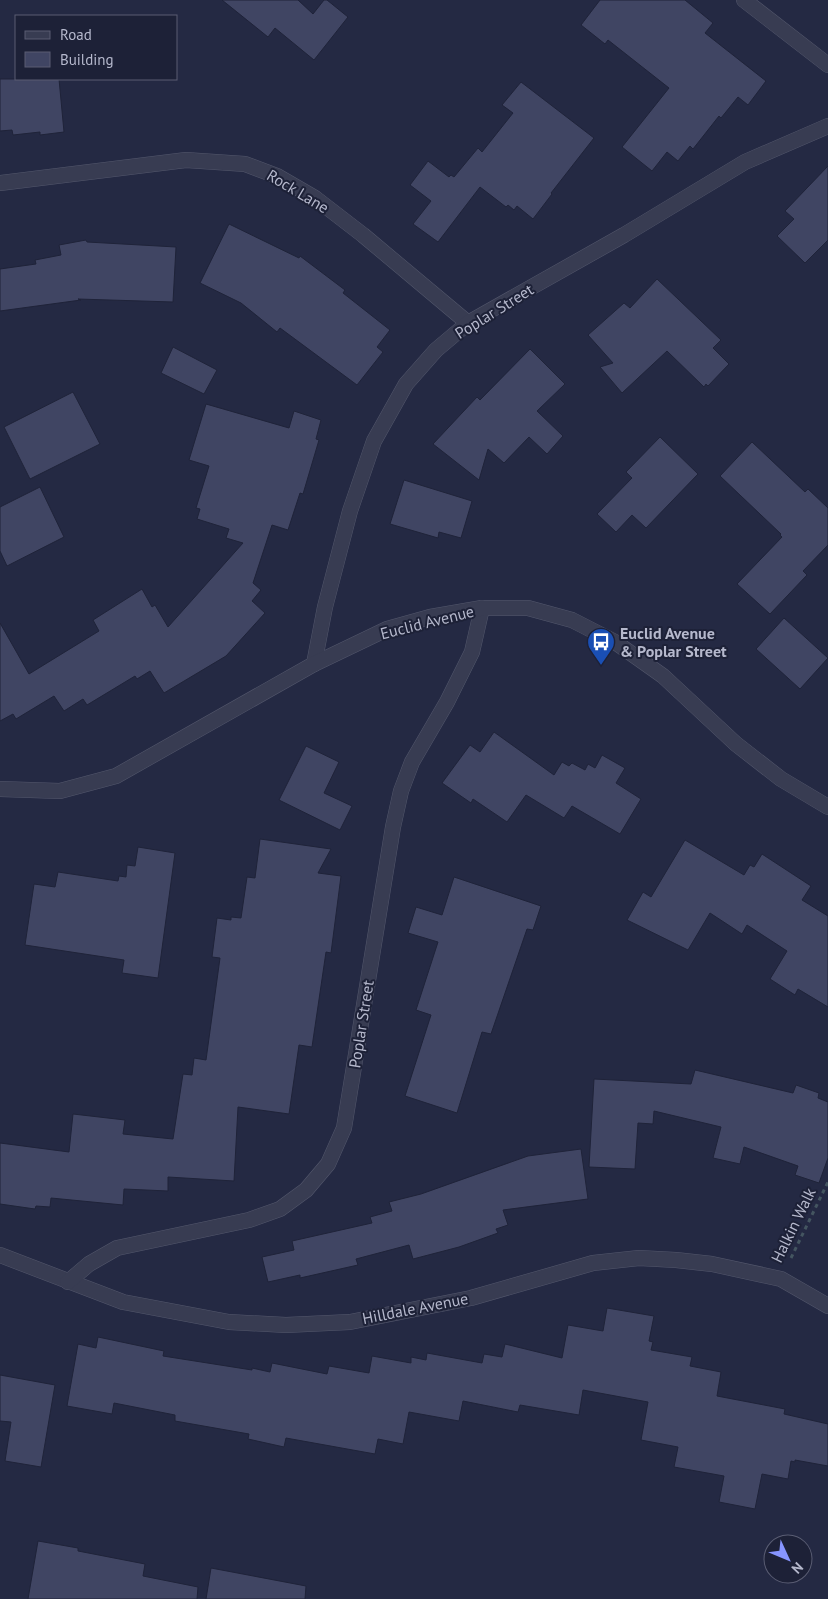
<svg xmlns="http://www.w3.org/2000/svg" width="828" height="1599" font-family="'PT Sans',sans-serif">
<rect width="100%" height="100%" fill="#242943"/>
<!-- building -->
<g fill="#404563" stroke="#1f2339">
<path d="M222,0h76l15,14 11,-14h3l21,17 -34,43 -39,-32 -7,9z"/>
<path d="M600,0h85l28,23 -8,10 61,48 -18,24 -10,-8 -17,21 -2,-2 -26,33 -3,-3 -12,15 -11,-9 -15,19 -30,-24 47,-59 -61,-48 -3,4 -24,-19z"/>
<path d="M0,79h59l5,53 -24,3v-3l-27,3 -1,-5 -12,1z"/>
<path d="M521,82l73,56 -43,55 1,1 -19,25 -16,-13 -3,4 -6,-5 -2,2 -26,-20 -42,55 -25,-18 18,-23 -21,-16 18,-24 21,16 2,-2 3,2 24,-29 4,4 31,-39 -11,-8z"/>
<path d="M828,166v74l-23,23 -28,-27 17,-17 -9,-8z"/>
<path d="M229,224l70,34 1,-2 45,34 -2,3 47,37 -13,17 6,5 -26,33 -77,-57 -3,4 -36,-29 -41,-20z"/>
<path d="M86,240l1,2 89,5 -3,55 -95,-3 3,1 -81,11v-42l36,-5 -1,-4 26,-5 -2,-10z"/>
<path d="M657,279l64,61 -8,8 16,16 -21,22 -2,-2 -2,3 -37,-36 -45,42 -22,-26 13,-4 -25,-28 36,-32 6,5z"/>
<path d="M173,347l44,23 -13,24 -43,-21z"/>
<path d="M530,349l35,35 -28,27 26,25 -16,18 -18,-17 -25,26 -16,-14 -9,31 -46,-36 44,-47 3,3z"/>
<path d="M73,392l27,52 -70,35 -26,-52z"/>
<path d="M206,404l83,24 5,-17 27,9 -5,19 3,1 -16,54 -3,-1 -12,37 -16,-5 -19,58 8,7 -9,11 13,12 -39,43 -62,37 -14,-22 -13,8 -2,-3 -48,29 -4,-6 -19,12 -10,-15 -38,23 -3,-5 -13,7v-98l29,51 70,-43 -6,-11 49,-31 10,18 3,-2 13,22 75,-84 -17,-5 3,-9 -32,-10 3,-10 -4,-1 13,-42 -20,-6z"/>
<path d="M660,437l38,37 -52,54 -14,-13 -16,17 -19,-18 35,-36 -6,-6z"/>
<path d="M752,442l53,50 3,-3 20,19v37l-25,26 4,4 -37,39 -33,-30 45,-47 -2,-2 1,-1 -61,-58z"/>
<path d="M404,480l68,21 -11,37 -22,-6 -1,6 -48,-14z"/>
<path d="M40,487l24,50 -57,29 -7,-15v-44z"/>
<path d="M784,618l44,40 -28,31 -44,-40z"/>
<path d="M494,732l60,43 8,-13 7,4 3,-3 13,7 3,-6 7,4 7,-13 23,13 -9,15 25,16 -21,35 -48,-28 -8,12 -38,-23 -19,27 -34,-23 -2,4 -29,-20 28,-38 10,7z"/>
<path d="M306,746l33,16 -15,31 28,13 -12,24 -61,-30z"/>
<path d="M260,839l71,10 -13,24 23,3 -10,77 -5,-1 -14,95 -13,-2 -10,69 -51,-7 -4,74 -66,-4v14l-44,-2 -1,16 -72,-7 -1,9 -14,-1 -1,3 -35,-5v-61l69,9 4,-38 52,6 -2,14 50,5 10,-65 9,1 2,-17 12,2 14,-102 -8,-1 5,-39 14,2v-3l10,1 6,-41 8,1z"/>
<path d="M685,840l59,35 6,-10 4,2 8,-13 49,32 -9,14 26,16v91l-30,-18 -3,6 -25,-16 17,-28 -40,-26 -5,9 -32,-21 -22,37 -61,-30 16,-28 8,5z"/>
<path d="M138,847l37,6 -17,125 -36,-5 2,-13 -99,-15 9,-61 21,3 3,-15 60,9 1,-5 7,1 1,-12 8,1z"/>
<path d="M454,877l87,29 -8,24 -6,-1 -36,105 -9,-2 -25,81 -52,-17 26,-81 -15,-5 22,-68 -30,-9 8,-26 26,8z"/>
<path d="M695,1070l98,23 3,-8 23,8 -1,5 10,4v56l-9,25 -24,-8 3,-9 -54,-19 -4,17 -27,-6 8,-31 -67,-16 -1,13 -15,-1 -3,46 -46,-2 5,-88 97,5z"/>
<path d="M581,1149l7,50 -85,11 5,15 -12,4 2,4 -39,14 -46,12 -4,-14 -53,14 2,6 -58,13v-3l-32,7 -6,-25 32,-7 -2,-9 80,-18 -2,-6 22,-6 -3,-9 32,-8 107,-38z"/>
<path d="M607,1308l47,8 -5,25 4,1 -2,8 41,7 -2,9 31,6 -4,24 68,13 -1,5 44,10v42l-33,-6v2l-4,-1 -3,18 -26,-5 -7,35 -36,-7 5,-26 -50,-9 4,-20 -37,-7 7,-38 -65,-12 -4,25 -59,-10 -2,7 -55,-11 -4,20 -50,-9 -6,32 -25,-5 -3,15 -89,-16 -2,9 -36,-8 1,-5 -74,-13v-6l-61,-12 -2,11 -45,-8 11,-62 18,4 2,-11 66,14 -1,5 89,14v-2l18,4 2,-9 55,11 2,-8 40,7 3,-17 39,7v-6l15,3 1,-7 55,10 2,-9 18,3 3,-13 57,14 6,-33 35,6z"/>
<path d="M0,1375l55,10 -14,82 -36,-6 6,-39 -11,-1z"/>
<path d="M38,1541l40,7v3l67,13 -2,12 55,11 -1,12h-169z"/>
<path d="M211,1568l95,18 -1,13h-99z"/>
</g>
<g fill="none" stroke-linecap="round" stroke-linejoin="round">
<defs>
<g id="minor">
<path d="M744,0l84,65"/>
<path d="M0,183l186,-23 59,4 32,12 38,22 48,37 105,88"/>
<path d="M314,664l11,-57 25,-96 24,-70 32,-57 30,-34 32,-27 156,-88 121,-73 83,-36"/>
<path d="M0,1255l123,47 106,20 57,3 64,-3 121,-24 122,-35 46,-5 37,2 36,4 69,15 47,27"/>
<path d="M68,1282l21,-18 28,-16 132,-28 31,-11 26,-19 22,-26 16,-36 49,-301 8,-36 11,-29 35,-60 25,-50 10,-44"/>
</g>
<path id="tertiary" d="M0,789l60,2 56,-15 198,-112 73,-35 43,-12 52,-9h46l44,12 43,22 48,34 73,68 45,35 47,28"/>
</defs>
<!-- minor casing -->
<use href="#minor" stroke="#53576c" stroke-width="16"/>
<!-- tertiary casing -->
<use href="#tertiary" stroke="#53576c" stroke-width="16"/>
<!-- path -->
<path stroke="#445560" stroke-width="3" stroke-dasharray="4 4" stroke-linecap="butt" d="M791,1258l37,-76"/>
<!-- minor -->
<use href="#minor" stroke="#383c52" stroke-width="15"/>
<!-- tertiary -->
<use href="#tertiary" stroke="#383c52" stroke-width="15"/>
</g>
<!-- icons -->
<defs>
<symbol id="bus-pin" viewBox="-11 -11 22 30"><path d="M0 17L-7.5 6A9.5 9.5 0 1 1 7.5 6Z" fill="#1a4fb4" stroke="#1d2137"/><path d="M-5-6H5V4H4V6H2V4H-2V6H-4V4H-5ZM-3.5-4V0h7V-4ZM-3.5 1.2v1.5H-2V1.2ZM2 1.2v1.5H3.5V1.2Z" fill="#fff"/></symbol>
</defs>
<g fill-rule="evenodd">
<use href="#bus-pin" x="585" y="626" width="32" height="43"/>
</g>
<g text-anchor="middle" stroke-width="4" stroke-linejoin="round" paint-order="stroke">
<!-- street labels -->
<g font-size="16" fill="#b5b8cc" stroke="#1d2137">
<text transform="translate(298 191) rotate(31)" y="6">Rock Lane</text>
<text transform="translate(494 311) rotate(-32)" y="6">Poplar Street</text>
<text transform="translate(427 622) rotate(-14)" y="6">Euclid Avenue</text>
<text transform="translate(361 1024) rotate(-81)" y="6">Poplar Street</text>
<text transform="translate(793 1225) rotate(-64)" y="6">Halkin Walk</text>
<text transform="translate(415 1308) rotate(-11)" y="6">Hilldale Avenue</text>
</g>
<!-- poi labels -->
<g font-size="16" font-weight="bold" fill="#b5b8cc" stroke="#1d2137" text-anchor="start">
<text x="620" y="639">Euclid Avenue<tspan x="620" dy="18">&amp; Poplar Street</tspan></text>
</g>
</g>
<!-- legend -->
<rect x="15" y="15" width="162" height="65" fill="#1d2137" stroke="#5a5d73"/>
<rect x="25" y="31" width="25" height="8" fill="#383c52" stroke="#5a5d73"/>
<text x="60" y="40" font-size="15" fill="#b5b8cc">Road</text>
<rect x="25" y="52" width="25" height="15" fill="#404563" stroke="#5a5d73"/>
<text x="60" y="65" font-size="15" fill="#b5b8cc">Building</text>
<!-- north arrow -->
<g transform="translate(788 1559) rotate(134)"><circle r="24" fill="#1d2137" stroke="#5a5d73"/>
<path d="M0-4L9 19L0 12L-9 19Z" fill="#8795ff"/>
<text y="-8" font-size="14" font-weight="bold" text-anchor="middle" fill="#b5b8cc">N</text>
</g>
</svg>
